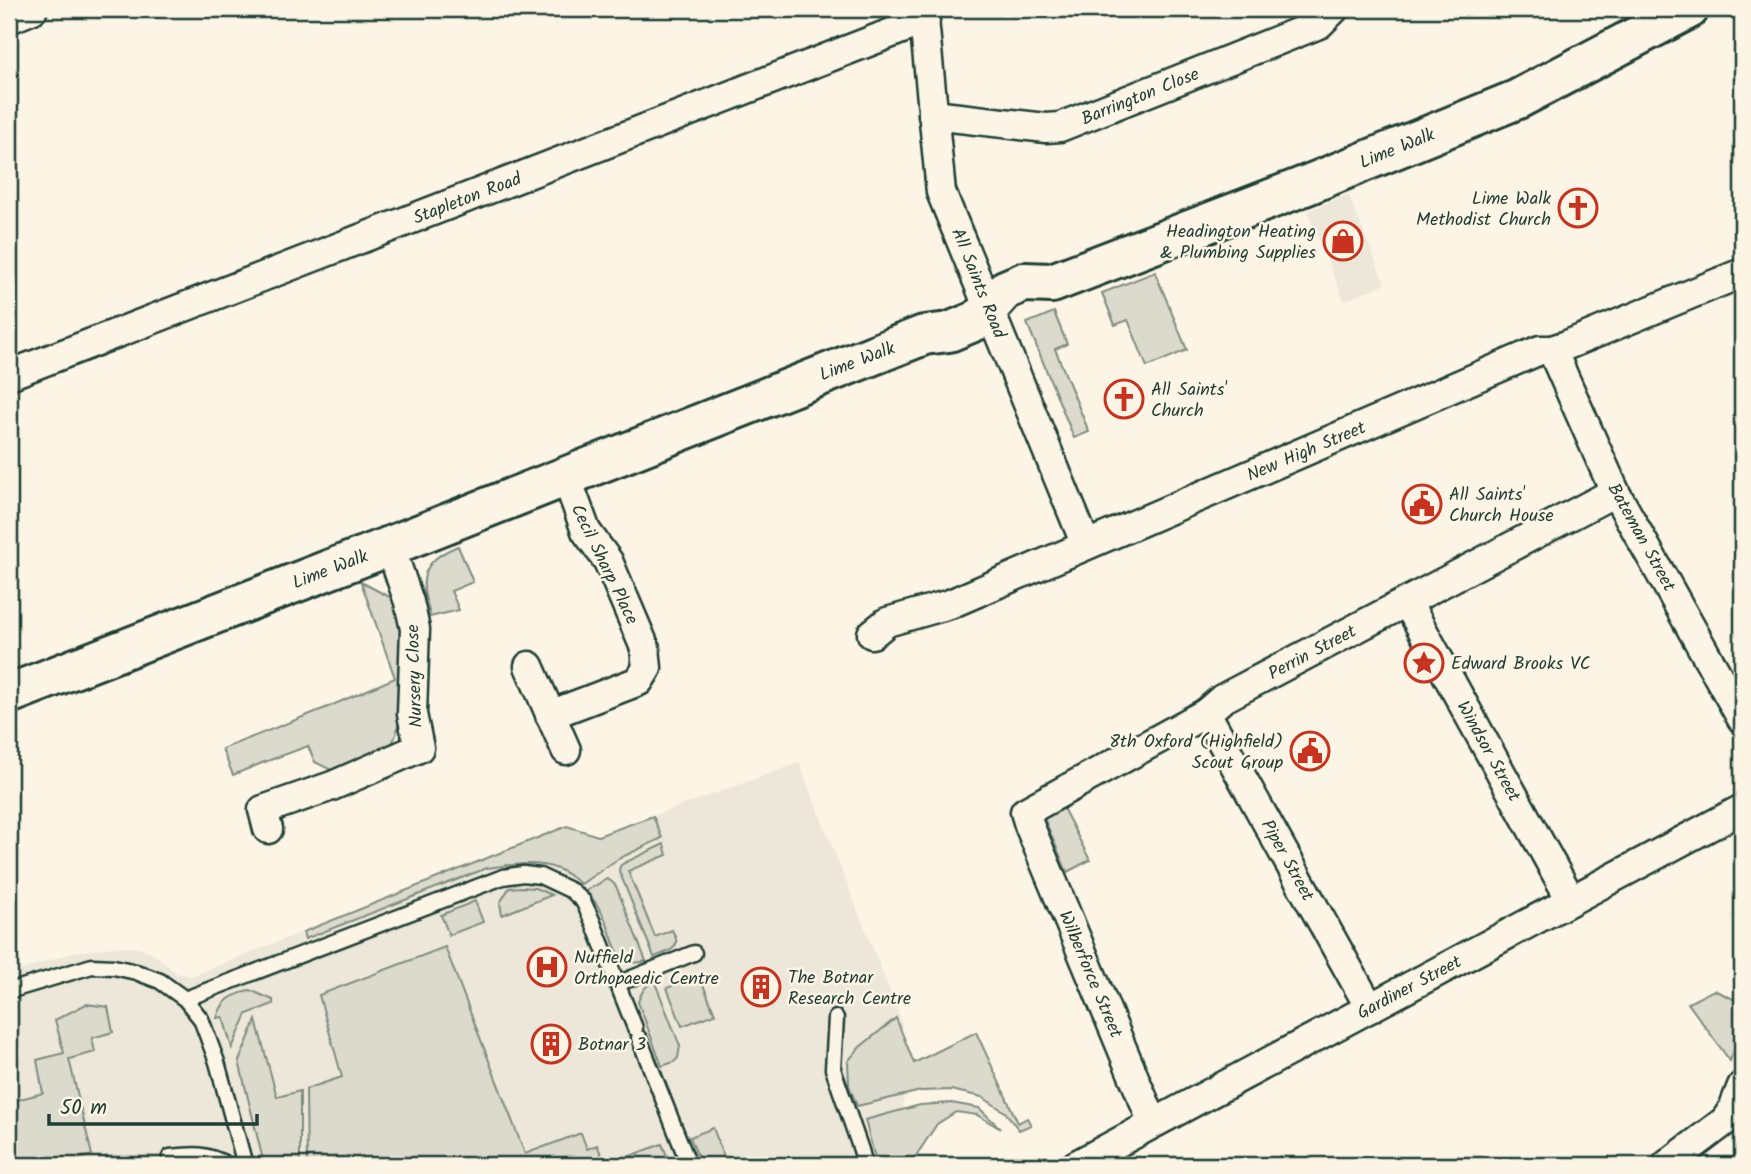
<svg xmlns="http://www.w3.org/2000/svg" width="1751" height="1174" font-family="Kalam,sans-serif">
<rect width="100%" height="100%" fill="#fcf5e5"/>
<filter id="ink" filterUnits="userSpaceOnUse"><feTurbulence type="fractalNoise" baseFrequency=".0143" numOctaves="2"/><feDisplacementMap in="SourceGraphic" scale="14" xChannelSelector="R" yChannelSelector="G"/><feConvolveMatrix kernelMatrix="1 2 1 2 8 2 1 2 1" color-interpolation-filters="sRGB"/></filter>
<g filter="url(#ink)">
<!-- built -->
<g fill="#ece7d8">
<path d="M1348,194l37,90 -41,17 -37,-90z"/>
<path d="M799,763l102,256 3,72 -4,74h-891v-191l65,-22 50,-6 19,3 18,10 15,14 16,3 375,-150 31,10z"/>
</g>
<!-- green -->
<g fill="#dcdacc" stroke="#7e8c80" stroke-width="2">
<path d="M1155,272l32,78 -40,17 -19,-47 -13,5 -13,-32z"/>
<path d="M1054,312l13,32 -12,5 34,83 -15,6 -47,-115z"/>
<path d="M458,546l15,36 -22,9 8,19 -29,7c-1,-9 -5,-17 -6,-27 -3,-25 14,-36 34,-44z"/>
<path d="M361,582l40,21 5,25 -6,87 -4,20 -5,11 -58,25 -18,-9 -7,-16 -46,17 -29,12 -11,-26 106,-42 67,-29z"/>
<path d="M1062,806l28,54 -23,12 -24,-56z"/>
<path d="M653,816l9,22 -44,21 -37,25c-7,-5 -15,-12 -23,-15 -22,-9 -49,-4 -71,-1l-182,71 -2,-7 264,-106 31,10z"/>
<path d="M664,844l3,11 -39,16 27,66 17,-7c12,19 -3,21 -18,27l-35,-86 1,-5 4,-3z"/>
<path d="M607,879l5,3 4,4 30,75c-32,9 -31,-21 -41,-42 -5,-10 -11,-20 -19,-28z"/>
<path d="M521,887l14,1 17,7 -50,20 -2,-12 9,-15z"/>
<path d="M475,901l8,21 -34,13 -8,-20z"/>
<path d="M445,947l80,207 56,-21 6,16 10,-4 9,20h-104l-14,-4 -1,4h-180l-1,-76 36,-12 -23,-82z"/>
<path d="M699,975l16,39 -33,12 -15,-38z"/>
<path d="M654,980l26,66 -2,12 -4,4 -12,4 -24,-64c4,-11 7,-16 16,-22z"/>
<path d="M250,990l23,10v4l-26,10 -15,34 -9,-31 -6,1c6,-20 15,-22 33,-28z"/>
<path d="M1714,990l28,13v25l-12,33 -42,-58z"/>
<path d="M86,1004l22,3 5,25 -21,6 3,14 -26,7 23,96 -25,8v2h-58v-63l34,-9 -6,-33 27,-7 -9,-33z"/>
<path d="M896,1018l18,45 62,-31 42,91 9,-5 4,7 -12,5 -14,-18 -23,-15 -31,-7 -30,1 -64,15 -8,-21 -1,-24 12,-14z"/>
<path d="M256,1020l21,77 23,-6v74h-34l-3,-5 -24,-99z"/>
<path d="M951,1103l28,5 22,21 -24,-14 -21,-3 -19,12 -27,41h-33l-12,-45 55,-15z"/>
<path d="M713,1128l14,37h-26l-11,-28z"/>
<path d="M662,1144l9,21h-64z"/>
</g>
<g fill="none" stroke-linecap="round" stroke-linejoin="round">
<defs>
<g id="lane">
<path d="M617,984l77,-31"/>
<path d="M9,991l83,-25 22,1 22,5 24,9 25,18 16,20 16,43 28,103"/>
<path d="M185,999l318,-122 20,-3 17,2 32,15 11,10 9,19 43,108"/>
<path d="M836,1018l-3,51 28,81 4,15"/>
<path d="M639,1038l50,127"/>
<path d="M170,1157c25,-3 35,-4 58,8"/>
</g>
<g id="street">
<path d="M923,9l18,183 145,353"/>
<path d="M9,19l24,-10"/>
<path d="M933,115l113,13 14,-1 259,-103 15,-15"/>
<path d="M1552,350l63,142 127,227"/>
<path d="M9,375l916,-355"/>
<path d="M1407,602l164,298"/>
<path d="M872,634l15,-12 63,-18 590,-254h12l15,-5 175,-72"/>
<path d="M529,666l37,84"/>
<path d="M1206,713l164,295"/>
<path d="M550,715l89,-34 8,-13 -2,-20 -37,-87 -22,-30 -20,-55"/>
<path d="M268,829l-5,-19 69,-24 87,-38 -7,-34 3,-85 -6,-27 -19,-56"/>
<path d="M1153,1123l-124,-298 -4,-13 181,-99 16,-14 393,-207"/>
<path d="M1076,1165l666,-356"/>
<path d="M1667,1165l58,-44 8,-12 9,-23"/>
</g>
<path id="secondary" d="M9,694l381,-148 534,-211 25,-3 29,-12 27,-30 19,-8 28,1 255,-98 211,-86 171,-90"/>
</defs>
<!-- lane casing -->
<use href="#lane" stroke="#1f3d34" stroke-width="19"/>
<!-- street casing -->
<use href="#street" stroke="#1f3d34" stroke-width="33"/>
<!-- secondary casing -->
<use href="#secondary" stroke="#1f3d34" stroke-width="44"/>
<!-- lane -->
<use href="#lane" stroke="#fcf5e5" stroke-width="14"/>
<!-- street -->
<use href="#street" stroke="#fcf5e5" stroke-width="28"/>
<!-- secondary -->
<use href="#secondary" stroke="#fcf5e5" stroke-width="38"/>
</g>
</g>
<!-- icons -->
<defs>
<symbol id="church-ring" viewBox="-11 -11 22 22"><circle r="9.5" fill="#fcf5e5" stroke="#c8321e" stroke-width="1.5"/><path d="M-1.2-6h2.4v3.5h3.3v2.4h-3.3V6h-2.4V-.1h-3.3v-2.4h3.3Z" fill="#c8321e"/></symbol>
<symbol id="shop-ring" viewBox="-11 -11 22 22"><circle r="9.5" fill="#fcf5e5" stroke="#c8321e" stroke-width="1.5"/><path d="M-5-2.5h2.3a2.7 3.5 0 0 1 5.4 0H5L5.5 6h-11ZM-1.5-2.5h3a1.5 2.3 0 0 0-3 0Z" fill="#c8321e"/></symbol>
<symbol id="civic-ring" viewBox="-11 -11 22 22"><circle r="9.5" fill="#fcf5e5" stroke="#c8321e" stroke-width="1.5"/><path d="M-.6-6.5H3V-4.5H.6V-3L4-1V1h2V6H-6V1h2V-1L-.6-3ZM-1.2 2.5V6h2.4V2.5Z" fill="#c8321e"/></symbol>
<symbol id="sight-ring" viewBox="-11 -11 22 22"><circle r="9.5" fill="#fcf5e5" stroke="#c8321e" stroke-width="1.5"/><path d="M0-6L1.8-2.2L6-1.7L2.9 1.2L3.7 5.4L0 3.3L-3.7 5.4L-2.9 1.2L-6-1.7L-1.8-2.2Z" fill="#c8321e"/></symbol>
<symbol id="hospital-ring" viewBox="-11 -11 22 22"><circle r="9.5" fill="#fcf5e5" stroke="#c8321e" stroke-width="1.5"/><path d="M-5-5h3v3.5h4V-5h3V5h-3V1.5h-4V5h-3Z" fill="#c8321e"/></symbol>
<symbol id="building-ring" viewBox="-11 -11 22 22"><circle r="9.5" fill="#fcf5e5" stroke="#c8321e" stroke-width="1.5"/><path d="M-4-6H4V6H1V3H-1V6H-4ZM-2.5-4.3h1.7v1.8h-1.7ZM.8-4.3h1.7v1.8H.8ZM-2.5-1h1.7V.8h-1.7ZM.8-1h1.7V.8H.8Z" fill="#c8321e"/></symbol>
</defs>
<g fill-rule="evenodd">
<use href="#church-ring" x="1556" y="186" width="44" height="44"/>
<use href="#shop-ring" x="1321" y="219" width="44" height="44"/>
<use href="#church-ring" x="1102" y="377" width="44" height="44"/>
<use href="#civic-ring" x="1400" y="482" width="44" height="44"/>
<use href="#sight-ring" x="1402" y="641" width="44" height="44"/>
<use href="#civic-ring" x="1288" y="729" width="44" height="44"/>
<use href="#hospital-ring" x="525" y="945" width="44" height="44"/>
<use href="#building-ring" x="739" y="965" width="44" height="44"/>
<use href="#building-ring" x="529" y="1022" width="44" height="44"/>
</g>
<g text-anchor="middle" stroke-width="5" stroke-linejoin="round" paint-order="stroke">
<!-- street labels -->
<g font-size="18" fill="#1f3d34" stroke="#fcf5e5">
<text transform="translate(1140 96) rotate(-22)" y="6">Barrington Close</text>
<text transform="translate(1397 148) rotate(-22)" y="6">Lime Walk</text>
<text transform="translate(467 198) rotate(-21)" y="6">Stapleton Road</text>
<text transform="translate(979 283) rotate(68)" y="6">All Saints Road</text>
<text transform="translate(857 361) rotate(-21)" y="6">Lime Walk</text>
<text transform="translate(1306 451) rotate(-23)" y="6">New High Street</text>
<text transform="translate(1642 537) rotate(61)" y="6">Bateman Street</text>
<text transform="translate(605 564) rotate(64)" y="6">Cecil Sharp Place</text>
<text transform="translate(330 569) rotate(-21)" y="6">Lime Walk</text>
<text transform="translate(1312 652) rotate(-28)" y="6">Perrin Street</text>
<text transform="translate(414 676) rotate(-92)" y="6">Nursery Close</text>
<text transform="translate(1489 751) rotate(61)" y="6">Windsor Street</text>
<text transform="translate(1288 860) rotate(61)" y="6">Piper Street</text>
<text transform="translate(1091 974) rotate(67)" y="6">Wilberforce Street</text>
<text transform="translate(1409 987) rotate(-28)" y="6">Gardiner Street</text>
</g>
<!-- poi labels -->
<g font-size="18" fill="#1f3d34" stroke="#fcf5e5" text-anchor="start">
<text x="1551" y="204" text-anchor="end">Lime Walk<tspan x="1551" dy="21">Methodist Church</tspan></text>
<text x="1316" y="237" text-anchor="end">Headington Heating<tspan x="1316" dy="21">&amp; Plumbing Supplies</tspan></text>
<text x="1151" y="395">All Saints'<tspan x="1151" dy="21">Church</tspan></text>
<text x="1449" y="500">All Saints'<tspan x="1449" dy="21">Church House</tspan></text>
<text x="1451" y="669">Edward Brooks VC</text>
<text x="1283" y="747" text-anchor="end">8th Oxford (Highfield)<tspan x="1283" dy="21">Scout Group</tspan></text>
<text x="574" y="963">Nuffield<tspan x="574" dy="21">Orthopaedic Centre</tspan></text>
<text x="788" y="983">The Botnar<tspan x="788" dy="21">Research Centre</tspan></text>
<text x="578" y="1050">Botnar 3</text>
</g>
</g>
<!-- margin -->
<rect width="1751" height="1174" fill="none" stroke="#fcf5e5" stroke-width="35"/>
<rect x="18" y="18" width="1716" height="1139" fill="none" stroke="#1f3d34" stroke-width="2.5" filter="url(#ink)"/>
<!-- scale -->
<path d="M49 1114v10h208v-10" fill="none" stroke="#1f3d34" stroke-width="3.5"/>
<text x="60" y="1114" font-size="21" fill="#1f3d34" stroke="#fcf5e5" stroke-width="5" paint-order="stroke">50 m</text>
</svg>
